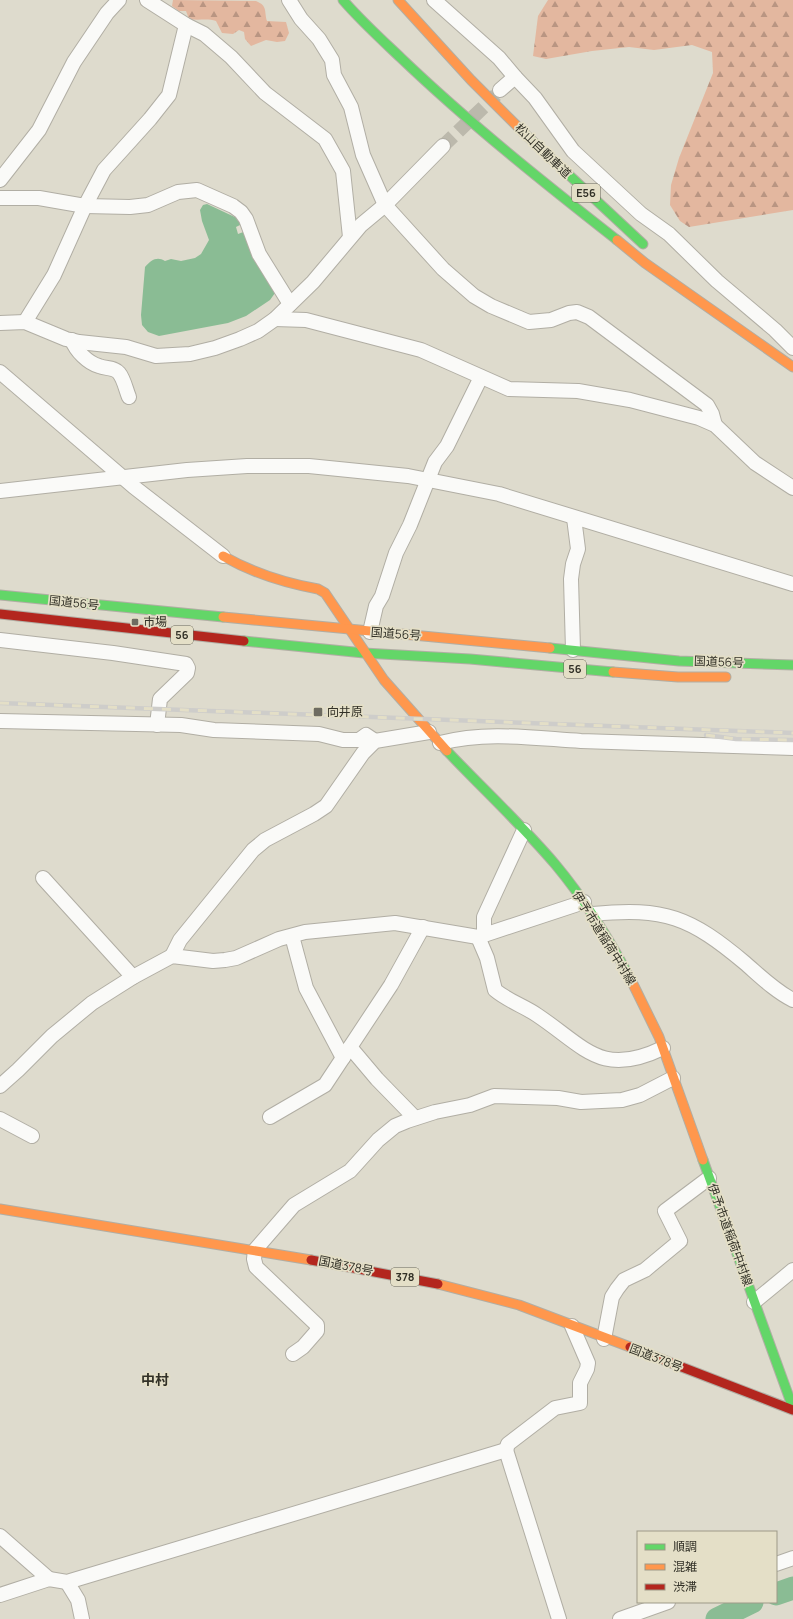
<svg xmlns="http://www.w3.org/2000/svg" width="793" height="1619" font-family="Manrope,'Noto Sans JP',sans-serif">
<defs>
<pattern id="forest-firs" width="22" height="20" patternUnits="userSpaceOnUse"><rect width="22" height="20" fill="#e3b79f"/><path d="M5 1l3.5 6h-7zM16 11l3.5 6h-7z" fill="#b99582"/></pattern>
</defs>
<rect width="100%" height="100%" fill="#dedbcd"/>
<!-- forest -->
<g fill="url(#forest-firs)">
<path d="M173,0l83,1c12,5 8,10 11,20l19,1 3,11 -4,8 -8,1 -11,-2 -15,6 -6,-7 -1,-7 -5,-2 -6,4 -11,-1 -6,-12c-9,-3 -17,0 -27,-2l-3,-8h-7l-7,-5z"/>
<path d="M548,0h245v210l-104,17 -9,-6 -10,-16 1,-20 8,-27 34,-85 -1,-21 -20,-7 -38,5 -25,-3 -37,4 -46,8 -13,-3 5,-40z"/>
</g>
<!-- water -->
<path fill="#8abc94" d="M207,204l32,15 3,5 -6,3 2,7 8,-3 29,62 -5,7 -24,16 -18,7 -69,13 -11,-4 -6,-7 -1,-10 4,-48c6,-7 12,-11 20,-6l6,-2 10,2 14,-3 6,-4 8,-14 -7,-19 -2,-11 3,-5z"/>
<g fill="none" stroke-linecap="round" stroke-linejoin="round">
<!-- river -->
<g stroke="#8abc94" stroke-width="23">
<path d="M776,1594l17,-6"/>
<path d="M717,1619l35,-17"/>
</g>
<!-- street-tunnel -->
<path stroke="#bcb9ac" stroke-width="14" stroke-dasharray="14 7" stroke-linecap="butt" d="M443,146l53,-51"/>
<defs>
<g id="street">
<path d="M147,0l39,25 18,9 27,23 34,36 60,46 18,32 7,66"/>
<path d="M289,0l12,19 18,20 13,21 2,15 17,32 12,48 22,50 58,64 31,27 17,10 38,16 22,-2 18,-7 8,-1 12,5 118,88 5,9 3,11"/>
<path d="M434,0l65,58 16,19 -15,13"/>
<path d="M515,77l20,21 38,53 68,63 28,20 48,47 58,49 18,18"/>
<path d="M0,180l39,-50 35,-68 33,-49 12,-13"/>
<path d="M0,198h39l46,8 45,1 18,-2 30,-13 19,-2 36,16 8,6 5,7 13,35 31,50"/>
<path d="M275,319l31,1 115,30 88,39 69,2 52,9 69,18 16,7 40,38 38,25"/>
<path d="M25,322l29,-47 31,-69 19,-36 46,-51 19,-24 17,-70"/>
<path d="M0,323l25,-1 41,17 13,3 47,5 30,9 34,-2 25,-6 25,-9 18,-8 17,-12 38,-37 48,-57 24,-20 58,-59"/>
<path d="M72,340c4,11 16,23 27,26 7,3 15,1 20,7 5,6 7,17 10,24"/>
<path d="M0,372l134,115 89,69"/>
<path d="M0,491l187,-21 60,-4h62l99,10 91,18 294,90"/>
<path d="M370,632l6,-26 6,-10 14,-43 14,-28 25,-63 12,-16 34,-69"/>
<path d="M0,640l113,13 73,11 2,4 -1,5 -27,26 -3,26"/>
<path d="M573,650l-2,-71 2,-15 5,-15 -4,-31"/>
<path d="M0,721l181,4 33,5 105,4 24,6h16l7,-5 9,6"/>
<path d="M440,743c47,-12 92,-5 141,-2 71,3 141,4 212,7"/>
<path d="M43,878l90,99"/>
<path d="M593,914c72,-7 97,3 152,49 15,13 30,28 48,37"/>
<path d="M484,935v-18l40,-87"/>
<path d="M292,936l14,52 37,70"/>
<path d="M478,937l9,21 8,32c13,11 29,16 42,25 48,32 64,63 126,33"/>
<path d="M172,956l8,-16 73,-90 12,-10 49,-26 12,-8 37,-53 12,-12 54,-9"/>
<path d="M350,1047l27,32 38,39"/>
<path d="M0,1086l18,-16 34,-34 40,-33 41,-26 39,-21 41,5 12,-1 11,-2 43,-19 26,-7 90,-9 83,14 106,-35"/>
<path d="M270,1117l55,-32 66,-100 32,-58"/>
<path d="M0,1119l32,17"/>
<path d="M754,1302l39,-32"/>
<path d="M604,1339l8,-42 5,-8 7,-9 21,-10 35,-29 -15,-30 44,-33"/>
<path d="M293,1354l10,-7 14,-16v-6l-61,-58 -2,-8 1,-9 39,-45 56,-34 28,-31 17,-14 12,-5 28,-9 35,-7 24,-9 64,2 23,4 41,-2 18,-5 33,-17"/>
<path d="M506,1450l2,-6 47,-36 25,-5v-20l7,-14 1,-6 -16,-37"/>
<path d="M0,1536l49,43"/>
<path d="M776,1564l17,-6"/>
<path d="M67,1582l11,18 4,19"/>
<path d="M0,1595l49,-16 18,3 439,-132 53,169"/>
<path d="M620,1619l48,-17"/>
</g>
<g id="fast">
<path d="M343,0c18,21 38,39 58,58 68,65 142,124 216,182"/>
<path d="M525,134l118,110"/>
<path d="M0,595l223,22"/>
<path d="M244,641l120,12 106,6 143,13"/>
<path d="M550,648l129,13 114,4"/>
<path d="M447,751c36,38 74,73 108,113 30,36 55,76 77,118"/>
<path d="M703,1160l90,248"/>
</g>
<g id="slow">
<path d="M398,0l73,80 54,54"/>
<path d="M617,240l28,23 148,104"/>
<path d="M223,556c30,17 61,27 95,33l7,4 59,87 63,71"/>
<path d="M223,617l327,31"/>
<path d="M613,672l65,5h48"/>
<path d="M632,982l27,55 44,123"/>
<path d="M0,1209l311,51"/>
<path d="M438,1284l81,21 111,42"/>
</g>
<g id="jam">
<path d="M0,614l244,27"/>
<path d="M311,1260l127,24"/>
<path d="M630,1347l163,63"/>
</g>
</defs>
<!-- street casing -->
<use href="#street" stroke="#b1aea4" stroke-width="16"/>
<!-- fast casing -->
<use href="#fast" stroke="#b1aea4" stroke-width="11"/>
<!-- slow casing -->
<use href="#slow" stroke="#b1aea4" stroke-width="11"/>
<!-- jam casing -->
<use href="#jam" stroke="#b1aea4" stroke-width="11"/>
<!-- street -->
<use href="#street" stroke="#fafaf8" stroke-width="14"/>
<!-- fast -->
<use href="#fast" stroke="#63d668" stroke-width="9"/>
<!-- slow -->
<use href="#slow" stroke="#ff974d" stroke-width="9"/>
<!-- jam -->
<use href="#jam" stroke="#b3261e" stroke-width="9"/>
<defs>
<g id="rail">
<path d="M0,703l793,30"/>
<path d="M706,735l30,4 57,1"/>
</g>
</defs>
<!-- rail casing -->
<use href="#rail" stroke="#cecdca" stroke-width="4.5"/>
<!-- rail -->
<use href="#rail" stroke="#e4dfc7" stroke-width="3" stroke-dasharray="9" stroke-linecap="butt"/>
</g>
<!-- markers -->
<g fill="#6e6c61" stroke="#e4dfc7" stroke-width="1.5">
<rect x="131" y="618" width="8" height="8" rx="2"/>
<rect x="313" y="707" width="10" height="10" rx="2"/>
</g>
<g text-anchor="middle" stroke-width="3.5" stroke-linejoin="round" paint-order="stroke">
<!-- shield labels -->
<g fill="#e4dfc7" stroke="#676557" stroke-width="1">
<rect x="572" y="184" width="28" height="18" rx="3"/>
<rect x="171" y="626" width="22" height="18" rx="3"/>
<rect x="564" y="660" width="22" height="18" rx="3"/>
<rect x="391" y="1268" width="28" height="18" rx="3"/>
</g>
<g font-size="11" font-weight="bold" fill="#323127">
<text x="586" y="197">E56</text>
<text x="182" y="639">56</text>
<text x="575" y="673">56</text>
<text x="405" y="1281">378</text>
</g>
<!-- street labels -->
<g font-size="12" fill="#323127" stroke="#e4dfc7">
<text transform="translate(543 151) rotate(44)" y="4">松山自動車道</text>
<text transform="translate(74 603) rotate(6)" y="4">国道56号</text>
<text transform="translate(396 634) rotate(4)" y="4">国道56号</text>
<text transform="translate(719 662) rotate(2)" y="4">国道56号</text>
<text transform="translate(604 938) rotate(58)" y="4">伊予市道稲荷中村線</text>
<text transform="translate(730 1235) rotate(70)" y="4">伊予市道稲荷中村線</text>
<text transform="translate(346 1266) rotate(11)" y="4">国道378号</text>
<text transform="translate(656 1358) rotate(21)" y="4">国道378号</text>
</g>
<!-- poi labels -->
<g font-size="12" fill="#323127" stroke="#e4dfc7" text-anchor="start">
<text x="143" y="626">市場</text>
<text x="327" y="716">向井原</text>
</g>
<!-- quarter labels -->
<g font-size="14" font-weight="bold" fill="#323127" stroke="#e4dfc7">
<text x="155" y="1385">中村</text>
</g>
</g>
<!-- legend -->
<rect x="637" y="1531" width="140" height="72" fill="#e4dfc7" stroke="#9d9987"/>
<rect x="645" y="1544" width="20" height="6" fill="#63d668" stroke="#9d9987"/>
<text x="673" y="1551" font-size="12" fill="#323127">順調</text>
<rect x="645" y="1564" width="20" height="6" fill="#ff974d" stroke="#9d9987"/>
<text x="673" y="1571" font-size="12" fill="#323127">混雑</text>
<rect x="645" y="1584" width="20" height="6" fill="#b3261e" stroke="#9d9987"/>
<text x="673" y="1591" font-size="12" fill="#323127">渋滞</text>
</svg>
